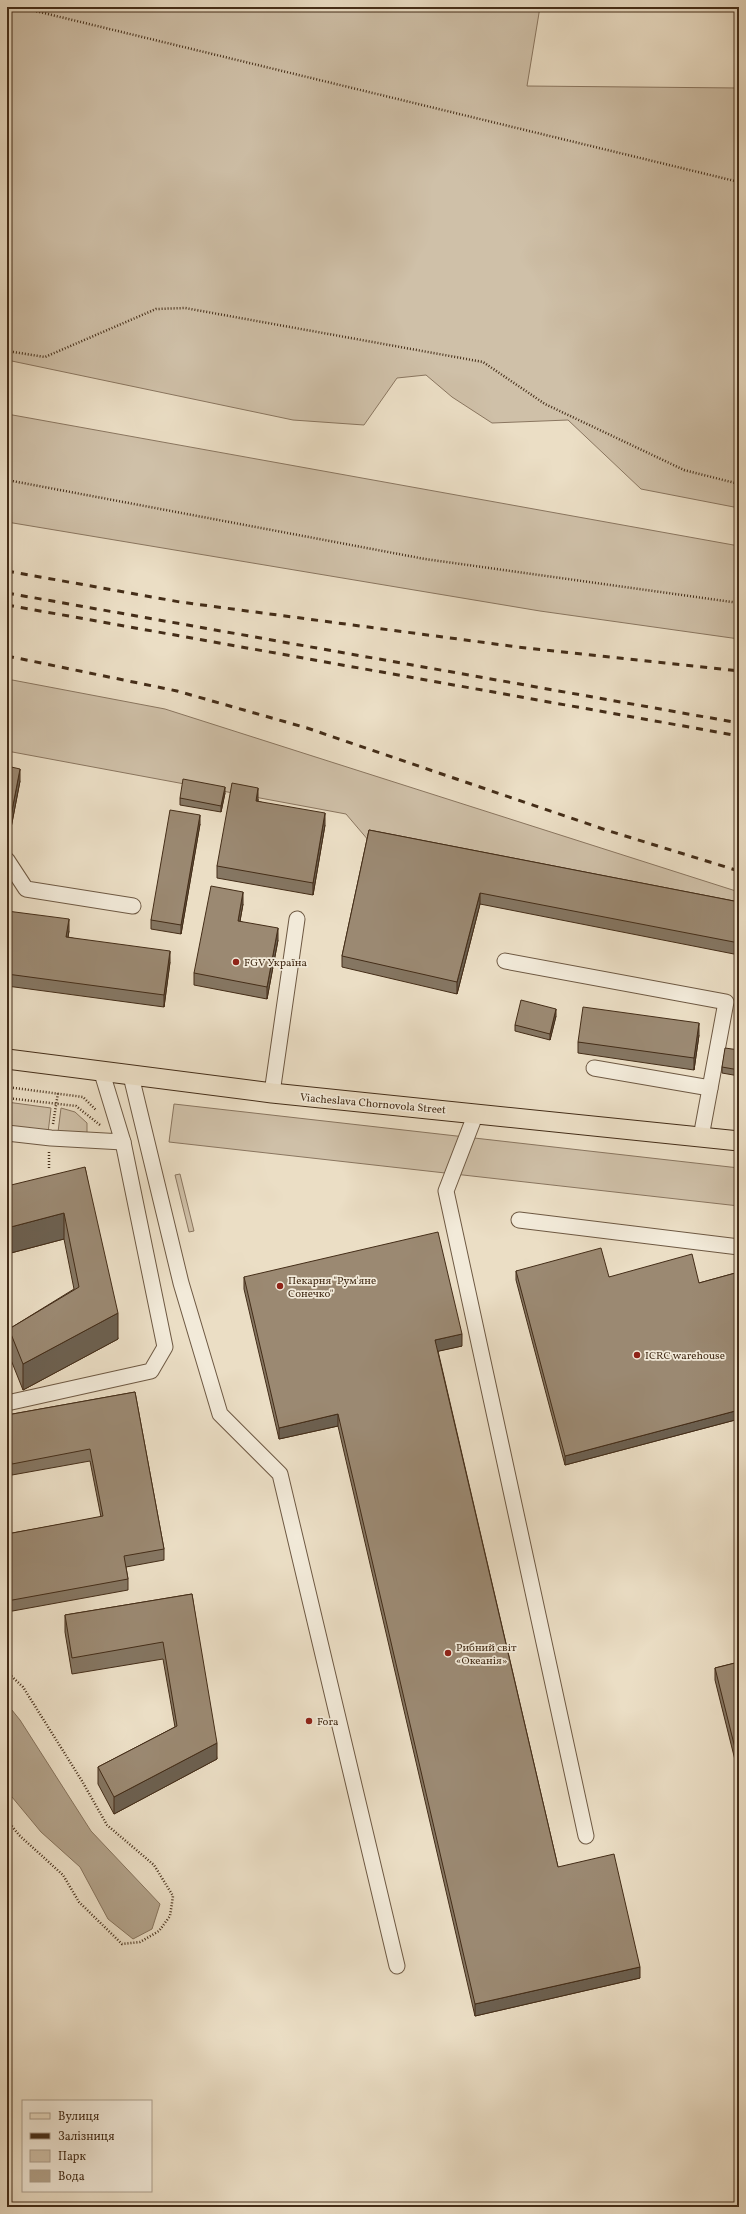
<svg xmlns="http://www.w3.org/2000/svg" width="746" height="2214" font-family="Vollkorn,serif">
<rect width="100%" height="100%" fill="#ebdec5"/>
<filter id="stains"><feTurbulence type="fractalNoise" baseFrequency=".005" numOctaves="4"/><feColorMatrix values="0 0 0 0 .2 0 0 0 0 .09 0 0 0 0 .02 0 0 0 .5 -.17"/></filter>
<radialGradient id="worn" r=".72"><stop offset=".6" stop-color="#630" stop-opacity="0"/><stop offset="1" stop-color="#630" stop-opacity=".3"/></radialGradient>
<!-- green -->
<g fill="#cfc0a8" stroke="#8a7660">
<path d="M7,7h533l-13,79 212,2v420l-98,-19 -73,-69 -76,3 -40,-26 -26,-22 -29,3 -33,47 -71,-5 -286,-60z"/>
<path d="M7,414l732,132v93l-199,-28 -533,-89z"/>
<path d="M7,679l158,30 574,183v22l-370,-73 -23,-27 -339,-63z"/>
<path d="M7,1102l44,6 -3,25 -41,-5z"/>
<path d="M174,1104l565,64v38l-570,-64z"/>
<path d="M61,1108l14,4 12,11v13l-29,-4z"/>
<path d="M180,1174l14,57 -5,1 -14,-57z"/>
</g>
<!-- water -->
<path fill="#b2a28a" stroke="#86735c" d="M7,1704l13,16 71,111 69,73 -8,25 -19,10 -25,-20 -28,-52 -39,-35 -34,-41z"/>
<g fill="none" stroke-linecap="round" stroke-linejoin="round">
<defs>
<g id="minor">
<path d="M7,860l19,29 107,17"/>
<path d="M505,961l221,41 -25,135"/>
<path d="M594,1068l116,20"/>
<path d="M131,1076l50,207 39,131 60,60 117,492"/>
<path d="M272,1093l25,-174"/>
<path d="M476,1113l-30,78 140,645"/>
<path d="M7,1133l44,5 72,4 -21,-69"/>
<path d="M519,1220l220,27"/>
<path d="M7,1403l144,-32 14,-24 -42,-205"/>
</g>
<path id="major" d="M7,1059l265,34 467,48"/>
</defs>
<!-- minor casing -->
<use href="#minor" stroke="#6e5943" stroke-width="17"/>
<!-- major casing -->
<use href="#major" stroke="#442d18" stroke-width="21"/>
<!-- path -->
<g stroke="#442d18" stroke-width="2.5" stroke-dasharray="1 2" stroke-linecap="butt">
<path d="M7,9l12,-2 720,175"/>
<path d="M7,351l38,6 111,-48 29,-1 298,54 62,42 139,66 55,14"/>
<path d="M7,480l418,79 314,44"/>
<path d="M7,1087l76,10 13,13"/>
<path d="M7,1098l69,8 24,19"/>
<path d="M53,1124l5,-31"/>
<path d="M49,1152v16"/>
<path d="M7,1672l16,15 59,94 25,44 47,40 19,31 -3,20 -11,15 -19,11 -18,2 -43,-42 -16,-27 -44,-40 -12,-15"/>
</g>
<!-- minor -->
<use href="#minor" stroke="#f2ead9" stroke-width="15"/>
<!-- major -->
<use href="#major" stroke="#ebdec5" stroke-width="19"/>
<!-- rail -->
<g stroke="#442d18" stroke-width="3" stroke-dasharray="7 7" stroke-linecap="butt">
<path d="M7,571l173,31 338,45 221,24"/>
<path d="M7,593l732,130"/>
<path d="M7,605l732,131"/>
<path d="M7,656l170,35 130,37 299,102 133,41"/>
</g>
</g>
<!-- wall -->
<g fill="#857662" stroke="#442d18">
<path d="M7,766l13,15 -10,52 -3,-1z"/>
<path d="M225,793l-4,19 -41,-7v-7z"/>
<path d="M258,799v2l67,24 -12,70 -96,-17v-12z"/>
<path d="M200,824l-19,110 -30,-5v-9z"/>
<path d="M369,830l370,72v53l-259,-51 -23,90 -115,-27v-11z"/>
<path d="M243,904l-3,17 38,19 -11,59 -73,-14v-12z"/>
<path d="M7,911l62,20 -1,6 102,25 -6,45 -157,-21z"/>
<path d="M556,1016l-6,24 -35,-9v-6z"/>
<path d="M699,1035l-5,35 -116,-17v-11z"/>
<path d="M739,1050v26l-17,-3v-6z"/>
<path d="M85,1167l33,172 -95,51 -14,-35v-26l65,-40 -10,-50 -57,15z"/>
<path d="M516,1271l183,12 40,-11v147l-174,46 -49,-185z"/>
<path d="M244,1277l218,69 -24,5 120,516 82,111 -165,38 -137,-590 -59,13 -35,-150z"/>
<path d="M135,1392l29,157v11l-38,7 2,12v11l-121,22v-78l94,-17 -11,-56 -78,14 -5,-29v-31z"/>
<path d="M192,1594l25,165 -103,55 -16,-30v-17l77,-40 -12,-68 -91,15 -7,-42v-17z"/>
<path d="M739,1662v114l-24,-96v-12z"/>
</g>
<!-- shaded-wall -->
<g fill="#6c6050" stroke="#442d18">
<path d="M20,769v12l-10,52v-12z"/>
<path d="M225,787v6l-4,19v-6z"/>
<path d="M258,788v11l-2,13v-11z"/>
<path d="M325,813v12l-12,70v-12z"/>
<path d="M200,815v9l-19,110v-9z"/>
<path d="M243,892v12l-5,28v-11z"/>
<path d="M480,893v11l-23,90v-12z"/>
<path d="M69,919v12l-3,17v-11z"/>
<path d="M278,928v12l-11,59v-12z"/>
<path d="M170,951v11l-6,45v-12z"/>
<path d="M556,1009v7l-6,24v-6z"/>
<path d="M699,1023v12l-5,35v-12z"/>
<path d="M64,1213v26l-57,15v-26z"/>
<path d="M118,1313v26l-95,51v-26z"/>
<path d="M462,1334v12l-27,6v-12z"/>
<path d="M739,1410v9l-174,46v-9z"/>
<path d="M338,1414v12l-59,13v-11z"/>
<path d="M217,1743v16l-103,55v-17z"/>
<path d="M640,1967v11l-165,38v-12z"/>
</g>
<!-- building -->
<g fill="#9b8972" stroke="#442d18">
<path d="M7,766l13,3 -10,52h-3z"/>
<path d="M183,779l42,8 -4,19 -41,-8z"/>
<path d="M232,783l26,5 -2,13 69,12 -12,70 -96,-17z"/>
<path d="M170,810l30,5 -19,110 -30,-5z"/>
<path d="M369,830l370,72v41l-259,-50 -23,89 -115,-26z"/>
<path d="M211,886l32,6 -5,29 40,7 -11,59 -73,-14z"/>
<path d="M7,911l62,8 -3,18 104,14 -6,44 -157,-21z"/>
<path d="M521,1000l35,9 -6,25 -35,-9z"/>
<path d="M583,1007l116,16 -5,35 -116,-16z"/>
<path d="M725,1048l14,2v20l-17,-3z"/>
<path d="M85,1167l33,146 -95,51 -14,-35 70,-42 -15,-74 -57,15v-42z"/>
<path d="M438,1232l24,102 -27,6 123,527 56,-13 26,113 -165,37 -137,-590 -59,14 -35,-151z"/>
<path d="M601,1248l8,29 83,-23 7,29 40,-11v138l-174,46 -49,-185z"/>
<path d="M135,1392l29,157 -40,7 4,23 -121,22v-67l96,-18 -13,-67 -78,15 -5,-30v-19z"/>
<path d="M192,1594l25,149 -103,54 -16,-30 79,-41 -14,-84 -91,16 -7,-43z"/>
<path d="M739,1662v102l-24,-96z"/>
</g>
<!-- markers -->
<g fill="#8f2418" stroke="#f2ead9" stroke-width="1.5">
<circle cx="236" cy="962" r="4"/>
<circle cx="280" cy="1286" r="4"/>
<circle cx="637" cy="1355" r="4"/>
<circle cx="448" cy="1653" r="4"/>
<circle cx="309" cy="1721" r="4"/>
</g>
<g text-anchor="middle" stroke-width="3.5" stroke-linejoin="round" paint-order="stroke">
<!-- poi labels -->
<g font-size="11" fill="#442d18" stroke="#f2ead9" text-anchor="start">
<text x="244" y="966">FGV Україна</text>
<text x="288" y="1284">Пекарня "Рум'яне<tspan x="288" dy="13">Сонечко"</tspan></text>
<text x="645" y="1359">ICRC warehouse</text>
<text x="456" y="1651">Рибний світ<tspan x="456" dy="13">«Океанія»</tspan></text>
<text x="317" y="1725">Fora</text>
</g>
<!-- street labels -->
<g font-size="11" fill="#442d18" stroke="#f2ead9">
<text transform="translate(373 1103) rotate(5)" y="4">Viacheslava Chornovola Street</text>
</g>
</g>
<!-- margin -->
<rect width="746" height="2214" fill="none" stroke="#ebdec5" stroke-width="24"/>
<rect x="8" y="8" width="730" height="2198" fill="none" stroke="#442d18" stroke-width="2"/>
<rect x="12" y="12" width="722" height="2190" fill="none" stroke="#442d18"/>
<!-- legend -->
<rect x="22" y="2100" width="130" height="92" fill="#f2ead9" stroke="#ac9e8c"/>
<rect x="30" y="2113" width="20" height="6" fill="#ebdec5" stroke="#ac9e8c"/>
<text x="58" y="2120" font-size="12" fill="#442d18">Вулиця</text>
<rect x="30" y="2133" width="20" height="6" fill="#442d18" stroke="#ac9e8c"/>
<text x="58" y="2140" font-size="12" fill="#442d18">Залізниця</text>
<rect x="30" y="2150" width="20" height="12" fill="#cfc0a8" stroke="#ac9e8c"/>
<text x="58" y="2160" font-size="12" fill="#442d18">Парк</text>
<rect x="30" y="2170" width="20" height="12" fill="#b2a28a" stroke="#ac9e8c"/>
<text x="58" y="2180" font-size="12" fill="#442d18">Вода</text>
<rect width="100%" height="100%" filter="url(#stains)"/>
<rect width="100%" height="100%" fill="url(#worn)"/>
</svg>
